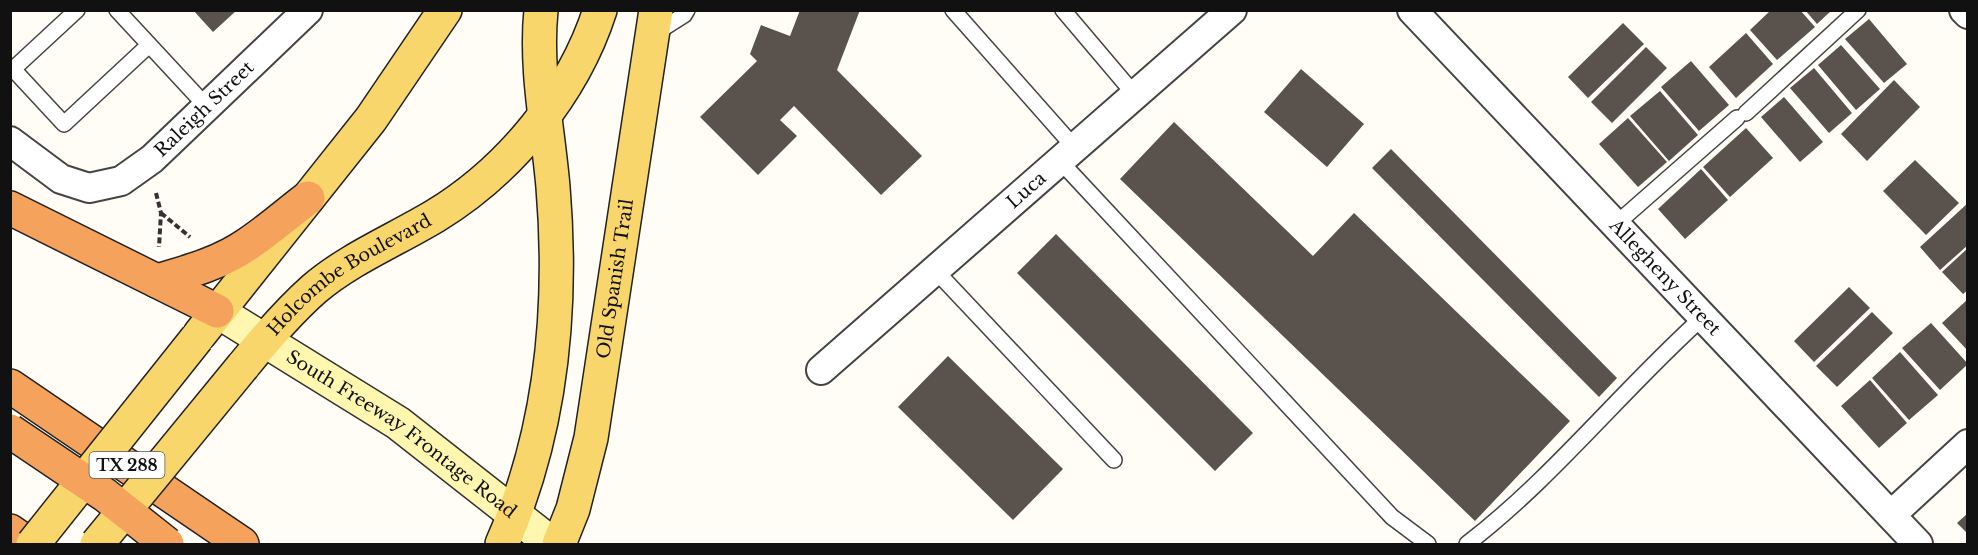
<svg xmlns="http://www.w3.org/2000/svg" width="1978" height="555" font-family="'Libre Baskerville',serif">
<rect width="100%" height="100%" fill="#fffdf5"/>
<!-- building -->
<g fill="#5a524d">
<path d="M193,10h44l-24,22z"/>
<path d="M800,10h60l-23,60 85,86 -41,39 -87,-89 -14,14 17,16 -39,39 -58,-58 57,-56 -7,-7 11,-29 29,11z"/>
<path d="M1771,10h29l15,17 -38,33 -27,-30z"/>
<path d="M1805,10h27l-15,14z"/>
<path d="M1869,19l38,45 -23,19 -39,-44z"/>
<path d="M1623,23l21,21 -56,54 -20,-21z"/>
<path d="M1746,33l27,31 -37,34 -27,-31z"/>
<path d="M1841,45l39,44 -24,21 -38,-45z"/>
<path d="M1646,47l21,21 -55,55 -21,-21z"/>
<path d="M1691,61l38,44 -30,26 -38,-44z"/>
<path d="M1814,68l38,45 -23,20 -39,-45z"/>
<path d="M1301,69l63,55 -37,43 -63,-55z"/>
<path d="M1894,80l26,27 -53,54 -26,-27z"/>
<path d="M1660,91l38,44 -29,26 -39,-45z"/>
<path d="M1784,97l39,45 -23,20 -39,-45z"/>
<path d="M1628,118l39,44 -29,25 -39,-43z"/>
<path d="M1174,122l139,134 41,-43 216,208 -95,100 -355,-342z"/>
<path d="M1746,128l27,30 -43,39 -27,-30z"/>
<path d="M1391,149l226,229 -18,19 -227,-229z"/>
<path d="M1915,160l44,43 -33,32 -43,-44z"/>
<path d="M1701,169l27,31 -43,39 -27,-30z"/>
<path d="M1968,203v42l-28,25 -20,-23z"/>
<path d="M1056,234l197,199 -38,38 -198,-198z"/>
<path d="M1968,248v42l-5,4 -21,-22z"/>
<path d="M1849,287l21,21 -56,54 -20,-21z"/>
<path d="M1968,299v52l-26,-28z"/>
<path d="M1872,312l21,21 -56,54 -21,-21z"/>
<path d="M1931,323l37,41 -28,26 -38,-42z"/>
<path d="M1900,352l38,43 -29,25 -37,-42z"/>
<path d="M948,356l115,113 -50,51 -115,-113z"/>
<path d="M1870,380l37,43 -28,25 -38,-42z"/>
<path d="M1968,513v21l-11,-11z"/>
</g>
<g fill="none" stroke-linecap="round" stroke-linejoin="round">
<defs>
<g id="lane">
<path d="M117,10l90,97"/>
<path d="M953,10l122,138"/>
<path d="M1063,10l72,85"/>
<path d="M654,34l30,-19 3,-5"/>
<path d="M13,69l51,55 85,-79"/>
<path d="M10,72l67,-62"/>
<path d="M1746,113l112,-103"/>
<path d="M1060,161l332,356 36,27"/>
<path d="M1615,225l122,-107"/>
<path d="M935,270l179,190"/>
<path d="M1467,544c86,-66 155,-154 236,-227"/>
</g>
<g id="street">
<path id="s1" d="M1412,10l506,534"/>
<path d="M1964,10l4,4"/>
<path id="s2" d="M10,141l51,38 28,9 32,-7 31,-22 156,-149"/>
<path id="s3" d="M821,370l411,-360"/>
<path d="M1891,515l77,-71"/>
</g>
<g id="secondary">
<path id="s4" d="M217,311l181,112 154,121"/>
</g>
<g id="primary">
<path d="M200,334l171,-215 74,-109"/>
<path id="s5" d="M243,366c22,-27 45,-54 71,-77 35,-30 81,-49 121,-73 74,-45 138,-122 165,-206"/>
<path d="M502,544c49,-111 61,-236 51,-357 -5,-58 -18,-117 -12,-177"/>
<path id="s6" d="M559,544l14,-35 18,-71 65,-428"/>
</g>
<g id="highway">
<path d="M10,208l207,103"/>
<path d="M157,281c31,-9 64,-18 91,-37 21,-14 40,-31 60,-46"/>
<path d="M10,386l232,158"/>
<path d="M10,531l19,13"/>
</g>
</defs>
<!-- lane casing -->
<use href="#lane" stroke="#444" stroke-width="18"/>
<!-- street casing -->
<use href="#street" stroke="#444" stroke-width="32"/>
<!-- secondary casing -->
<use href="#secondary" stroke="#333" stroke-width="36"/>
<!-- primary casing -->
<use href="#primary" stroke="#222" stroke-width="36"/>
<!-- highway casing -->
<use href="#highway" stroke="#222" stroke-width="36"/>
<!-- path -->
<g stroke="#333" stroke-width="4" stroke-dasharray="6 3" stroke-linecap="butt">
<path d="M156,193l5,20 -2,34"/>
<path d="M161,213l29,24"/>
</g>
<!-- lane -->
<use href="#lane" stroke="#fff" stroke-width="15"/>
<!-- street -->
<use href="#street" stroke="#fff" stroke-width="28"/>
<!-- secondary -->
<use href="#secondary" stroke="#fff6b0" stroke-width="33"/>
<!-- primary -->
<use href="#primary" stroke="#f9d66b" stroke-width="33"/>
<!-- highway -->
<use href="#highway" stroke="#f5a25d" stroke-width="33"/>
<defs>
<g id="primary-bridge">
<path d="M33,544l164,-206"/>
<path d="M97,544l146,-178"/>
</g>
<path id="highway-bridge" d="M10,431l95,64 62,49"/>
</defs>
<!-- primary-bridge casing -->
<use href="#primary-bridge" stroke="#222" stroke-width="36" stroke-linecap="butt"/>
<!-- highway-bridge casing -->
<use href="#highway-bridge" stroke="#222" stroke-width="36" stroke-linecap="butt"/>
<!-- primary-bridge -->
<use href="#primary-bridge" stroke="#f9d66b" stroke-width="33"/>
<!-- highway-bridge -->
<use href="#highway-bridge" stroke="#f5a25d" stroke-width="33"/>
</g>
<g text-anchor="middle" stroke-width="6" stroke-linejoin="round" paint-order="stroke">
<!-- shield labels -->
<rect fill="#fff" stroke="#585858" stroke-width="1.5" x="89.5" y="452" width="75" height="26" rx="4.5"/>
<g font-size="16" font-weight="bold" fill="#111">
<text x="127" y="471">TX 288</text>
</g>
<!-- street labels -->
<g font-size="18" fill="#111" stroke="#fff">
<text dy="6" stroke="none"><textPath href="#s2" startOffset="236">Raleigh Street</textPath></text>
<text dy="6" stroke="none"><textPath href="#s3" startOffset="273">Luca</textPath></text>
<text dy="6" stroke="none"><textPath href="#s5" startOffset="142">Holcombe Boulevard</textPath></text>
<text dy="6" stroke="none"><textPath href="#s1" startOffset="368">Allegheny Street</textPath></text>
<text dy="6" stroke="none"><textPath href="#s6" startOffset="272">Old Spanish Trail</textPath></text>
<text dy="6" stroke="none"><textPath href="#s4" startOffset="222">South Freeway Frontage Road</textPath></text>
</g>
</g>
<!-- border -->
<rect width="1978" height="555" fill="none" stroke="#111111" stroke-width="24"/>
</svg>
